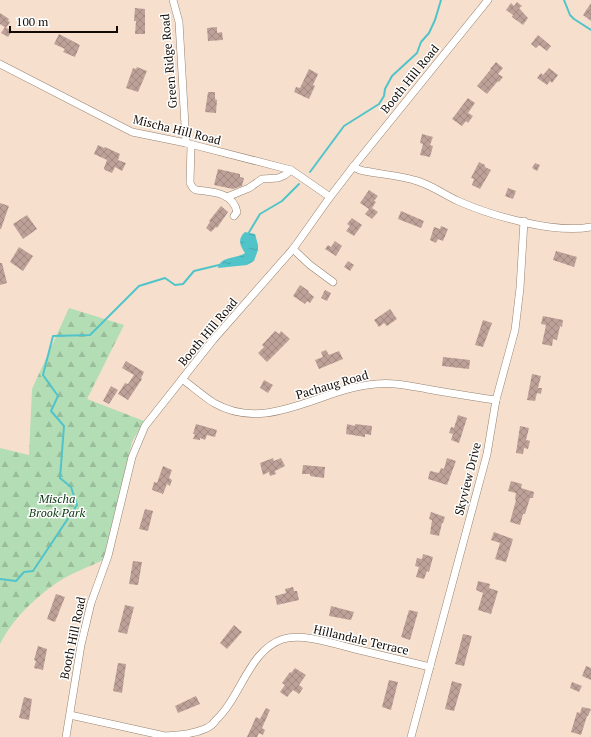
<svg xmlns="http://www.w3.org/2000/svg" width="591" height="737" font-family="'PT Serif',serif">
<defs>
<pattern id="forest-firs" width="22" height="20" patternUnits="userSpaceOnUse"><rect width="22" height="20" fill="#b3ddb5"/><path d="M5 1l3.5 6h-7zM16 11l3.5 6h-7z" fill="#99bc9a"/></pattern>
<pattern id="water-ripples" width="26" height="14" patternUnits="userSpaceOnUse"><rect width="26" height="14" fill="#51c4ca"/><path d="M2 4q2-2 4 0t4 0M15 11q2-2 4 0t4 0" fill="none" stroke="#46a7ac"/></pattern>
<pattern id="building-cross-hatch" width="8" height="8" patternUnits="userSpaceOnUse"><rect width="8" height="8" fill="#bda198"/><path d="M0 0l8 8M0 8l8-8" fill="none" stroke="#a18982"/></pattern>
</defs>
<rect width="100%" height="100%" fill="#f6e0cd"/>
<!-- forest -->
<path fill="url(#forest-firs)" d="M69,308l55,17 -37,74 57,22 -12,21 -29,118c-14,7 -29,12 -42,20 -24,16 -48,38 -61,64v-196l29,7 3,-66z"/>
<!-- water -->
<path fill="url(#water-ripples)" d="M245,232l10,2 3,11v5l-4,11 -7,4 -29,3c2,-12 19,-9 27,-15 -5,-7 -8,-14 0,-21z"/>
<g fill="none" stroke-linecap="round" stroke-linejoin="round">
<!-- stream -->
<g stroke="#51c4ca" stroke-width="2">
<path d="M564,0l6,15 4,4 17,11"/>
<path d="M310,172l34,-46 35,-22 5,-8 1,-7 7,-13 25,-23 4,-11 8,-9 6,-13 6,-20"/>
<path d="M248,234l12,-20 22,-13 17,-17"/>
<path d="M0,579l16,2 8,-9 9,-1 44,-66 -6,-18 -11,-9 4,-52 -13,-15 7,-15 -15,-21 10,-39 37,-1 49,-49 26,-8 10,7 8,-1 11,-13 25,-6"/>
</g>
</g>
<!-- building -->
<g fill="url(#building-cross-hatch)">
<path d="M517,2l5,4 -3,2 9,10 -5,7 -11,-8 1,-2 -7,-5 5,-7 3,3z"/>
<path d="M591,3v18l-8,-6z"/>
<path d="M135,8l10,1v25h-10l1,-13h-2z"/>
<path d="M0,13l9,6 -1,2 2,1 -4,6 -6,-4z"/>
<path d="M5,27l7,4 -4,6 -7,-4z"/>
<path d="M217,27v6l5,-1 1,8 -15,1 -1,-13z"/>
<path d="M59,34l21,11 -5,12 -12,-5 2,-3 -11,-5z"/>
<path d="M538,35l13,11 -4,5 -8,-6 -3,3 -5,-4z"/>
<path d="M496,62l7,6 -5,6 5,3 -4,5 -1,-1 -11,13 -10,-8 14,-17h-1z"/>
<path d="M137,67l10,4 -9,21 -12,-4 7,-20 3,1z"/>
<path d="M549,68l9,7 -6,8 -2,-2 -3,4 -10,-7 4,-5 2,2z"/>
<path d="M309,69l9,5 -5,11 2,1 -6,13 -15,-7 2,-5 4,1z"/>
<path d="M208,92h7v7l2,1 -1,13 -11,-1z"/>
<path d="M468,98l7,5 -7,10 5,3 -5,7 -2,-2 -4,5 -10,-7z"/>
<path d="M422,134l11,3 -3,8 3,1 -3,11 -10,-2 3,-11 -3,-1z"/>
<path d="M98,145l6,3 1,-1 15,7 -2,6 8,3 -4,8 -7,-4 -3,6 -7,-3 -1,-2 3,-8 -13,-6z"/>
<path d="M479,162l6,3v2l6,3 -11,19 -8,-4 2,-6 -3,-1z"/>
<path d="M535,163l5,2 -3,6 -5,-3z"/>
<path d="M218,169l22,5v3l4,1 -2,8 -9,3 -19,-4z"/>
<path d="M508,188l8,3 -3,8 -8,-3z"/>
<path d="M369,190l9,6 -4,5 2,1 -4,6 6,4 -6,7 -7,-5 4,-5 -9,-6z"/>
<path d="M0,203l9,3 -8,23h-1z"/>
<path d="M221,206l7,6 -11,16 -1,-1 -5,5 -5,-4 4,-6 -1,-1z"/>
<path d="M401,211l23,10 -3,7 -23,-9z"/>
<path d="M27,215l10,14 -14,10 -10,-15z"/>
<path d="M352,218l10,7 -8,11 -8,-5 4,-5 -3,-2z"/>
<path d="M441,226l7,3 -5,12 -5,-2 -2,4 -6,-3 4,-13 6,2z"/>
<path d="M335,241l7,5 -6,10 -11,-7 3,-4 3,2z"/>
<path d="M19,247l14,9 -10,15 -13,-9z"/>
<path d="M556,251l21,6 -3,10 -21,-7z"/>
<path d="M348,261l6,4 -4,6 -6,-4z"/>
<path d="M0,263h2l5,20 -7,2z"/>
<path d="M300,285l9,6 -1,1 6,5 -4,6 -3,-2 -2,3 -12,-8z"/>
<path d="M325,290l6,3 -4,8 -6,-3z"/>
<path d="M390,309l7,10 -10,7 -3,-3 -5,4 -5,-7z"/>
<path d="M543,316l20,4 -1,7 -2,-1 -3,14 -4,-1 -1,7 -10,-2 4,-19 -5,-1z"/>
<path d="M483,320l9,3 -9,24 -8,-2z"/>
<path d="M275,331l4,3 2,-3 9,8 -23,23 -9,-9 6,-6 -2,-2z"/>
<path d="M326,350l3,5 10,-4 4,8 -24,10 -4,-9 8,-3 -2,-5z"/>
<path d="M443,357l27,3 -1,9 -27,-3z"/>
<path d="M126,361l18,11 -3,6 1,1 -14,21 -10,-6 7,-11 3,1 6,-9 -12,-7z"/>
<path d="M532,374l9,2 -3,12h4l-1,6 -4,-1 -2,8 -8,-1z"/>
<path d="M264,380l9,5 -5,8 -8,-5z"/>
<path d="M111,386l7,4 -9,14 -6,-3z"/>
<path d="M458,415l9,3 -8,25 -8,-3 2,-6 -4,-1 2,-6 3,1z"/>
<path d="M196,424l21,6 -2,7 -8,-2 -2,5 -5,-2v2l-7,-1 2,-5h-2z"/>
<path d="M347,424l8,2v-2l17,2 -1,9 -6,-1v3l-19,-3z"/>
<path d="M520,426l9,2 -3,12 4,1 -2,8 -4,-1 -1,6 -7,-1z"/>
<path d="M273,458l1,3 7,-3 4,8 -10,5 1,3 -6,2 -1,-4 -6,3 -3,-12z"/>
<path d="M447,458l9,3 -9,24 -19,-6 2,-8 9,2 2,-5 3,1z"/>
<path d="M303,465l22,2 -1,11 -14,-2v-2h-8z"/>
<path d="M163,466l9,4 -3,8 3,2 -2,6 -3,-2 -4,10 -11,-4 2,-8 3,1z"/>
<path d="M511,481l11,3 -1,4 13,4 -1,6h-3l-5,16h-2l-3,11 -10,-3 6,-22 -1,-1 1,-6 -8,-2z"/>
<path d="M145,509l8,2 -5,20 -9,-2z"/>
<path d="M431,512l14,5 -2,6h-1l-3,13 -9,-2 2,-14 -3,-1z"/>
<path d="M494,532l19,7 -7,23 -11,-3 5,-16 -9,-3z"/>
<path d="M423,554l10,3 -4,15 -2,-1 -3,8 -8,-2 3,-10 -4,-1 2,-8 5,1z"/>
<path d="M133,561l9,1 -4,23 -9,-1z"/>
<path d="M478,581l12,3 -1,4 9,3 -7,23 -13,-4 5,-17 -7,-3z"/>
<path d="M293,587l1,4h3l2,9 -22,5 -2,-9 11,-3 -1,-4z"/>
<path d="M56,594l9,3 -10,25 -8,-3z"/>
<path d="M125,605l9,2 -7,27 -9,-2z"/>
<path d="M331,606l23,6 -3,8 -22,-4z"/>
<path d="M409,610l9,2 -8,28 -9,-3z"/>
<path d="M234,625l8,7 -15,17 -7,-6z"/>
<path d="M463,634l9,2 -8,30 -9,-2z"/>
<path d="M38,646l9,3 -4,21 -9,-2 2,-7 -2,-1z"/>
<path d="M118,663l8,1 -4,29 -9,-2z"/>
<path d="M586,666l5,2v12l-9,-4z"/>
<path d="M295,668l11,7 -7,10 4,3 -4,6 -6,-4 -6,7 -7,-5 5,-7 -3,-2 8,-11 1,1z"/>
<path d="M389,680l9,2 -7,28 -9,-3z"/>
<path d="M452,681l10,3 -8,27 -9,-2z"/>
<path d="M572,682l10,4 -3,6 -9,-4z"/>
<path d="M196,696l4,8 -22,9 -3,-7z"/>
<path d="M24,697l8,2 -3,21 -10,-2z"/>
<path d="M582,707l9,2 -3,7h-1l-6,19 -10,-3 6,-20 3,1z"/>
<path d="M266,708l4,2 -8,18 3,2 -2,5 -4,-2 -2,4h-10l9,-20 4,2z"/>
</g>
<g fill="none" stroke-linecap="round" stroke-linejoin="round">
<defs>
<g id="minor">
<path d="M173,0l6,22 7,121"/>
<path d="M0,64l132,68 54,11 105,27 39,27"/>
<path d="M191,145l-1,38 3,5 3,2c16,2 37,2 41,22l-3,4"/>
<path d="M353,167l7,3c17,4 37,5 54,10 16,4 29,14 44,21 34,15 96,33 133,26"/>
<path d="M227,197l22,-9 13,-9 16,-1 7,-3 6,-5"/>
<path d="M293,249l17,16 23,17"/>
<path d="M182,379c11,8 21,17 32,24 54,31 107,-15 162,-19 17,-2 34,2 51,5 23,4 46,8 69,11"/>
<path d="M70,715l95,21c15,-1 29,-2 42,-8 4,-2 7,-5 9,-8 25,-23 33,-70 67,-81 20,-6 52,5 72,10 25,6 50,12 75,18"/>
<path d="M66,737l15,-92 10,-42 17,-47 24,-99 13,-31 68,-86 80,-91 37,-52 23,-30 135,-167"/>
<path d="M411,737l76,-283 9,-54 19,-70 5,-42 4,-67"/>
</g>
</defs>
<!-- minor casing -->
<use href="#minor" stroke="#968270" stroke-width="8"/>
<!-- minor -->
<use href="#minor" stroke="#fff" stroke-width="7"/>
</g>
<g text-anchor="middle" stroke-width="3" stroke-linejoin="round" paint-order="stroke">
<!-- street labels -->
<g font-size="12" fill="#120b05" stroke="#fff">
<text transform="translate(169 61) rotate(-95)" y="4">Green Ridge Road</text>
<text transform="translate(410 79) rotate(-51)" y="4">Booth Hill Road</text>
<text transform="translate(177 130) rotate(14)" y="4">Mischa Hill Road</text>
<text transform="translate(208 332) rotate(-50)" y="4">Booth Hill Road</text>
<text transform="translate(332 385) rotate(-16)" y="4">Pachaug Road</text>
<text transform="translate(468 479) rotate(-76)" y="4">Skyview Drive</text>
<text transform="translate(73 638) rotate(-78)" y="4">Booth Hill Road</text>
<text transform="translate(361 640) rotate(13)" y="4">Hillandale Terrace</text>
</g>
<!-- park labels -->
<g font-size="12" font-style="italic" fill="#093611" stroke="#fff">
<text x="57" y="503">Mischa<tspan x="57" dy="14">Brook Park</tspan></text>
</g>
</g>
<!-- scale -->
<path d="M10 26v6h107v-6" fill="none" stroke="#120b05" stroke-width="2"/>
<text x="16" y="26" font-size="12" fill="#120b05" stroke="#ffffff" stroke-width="3" paint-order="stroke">100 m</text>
</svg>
